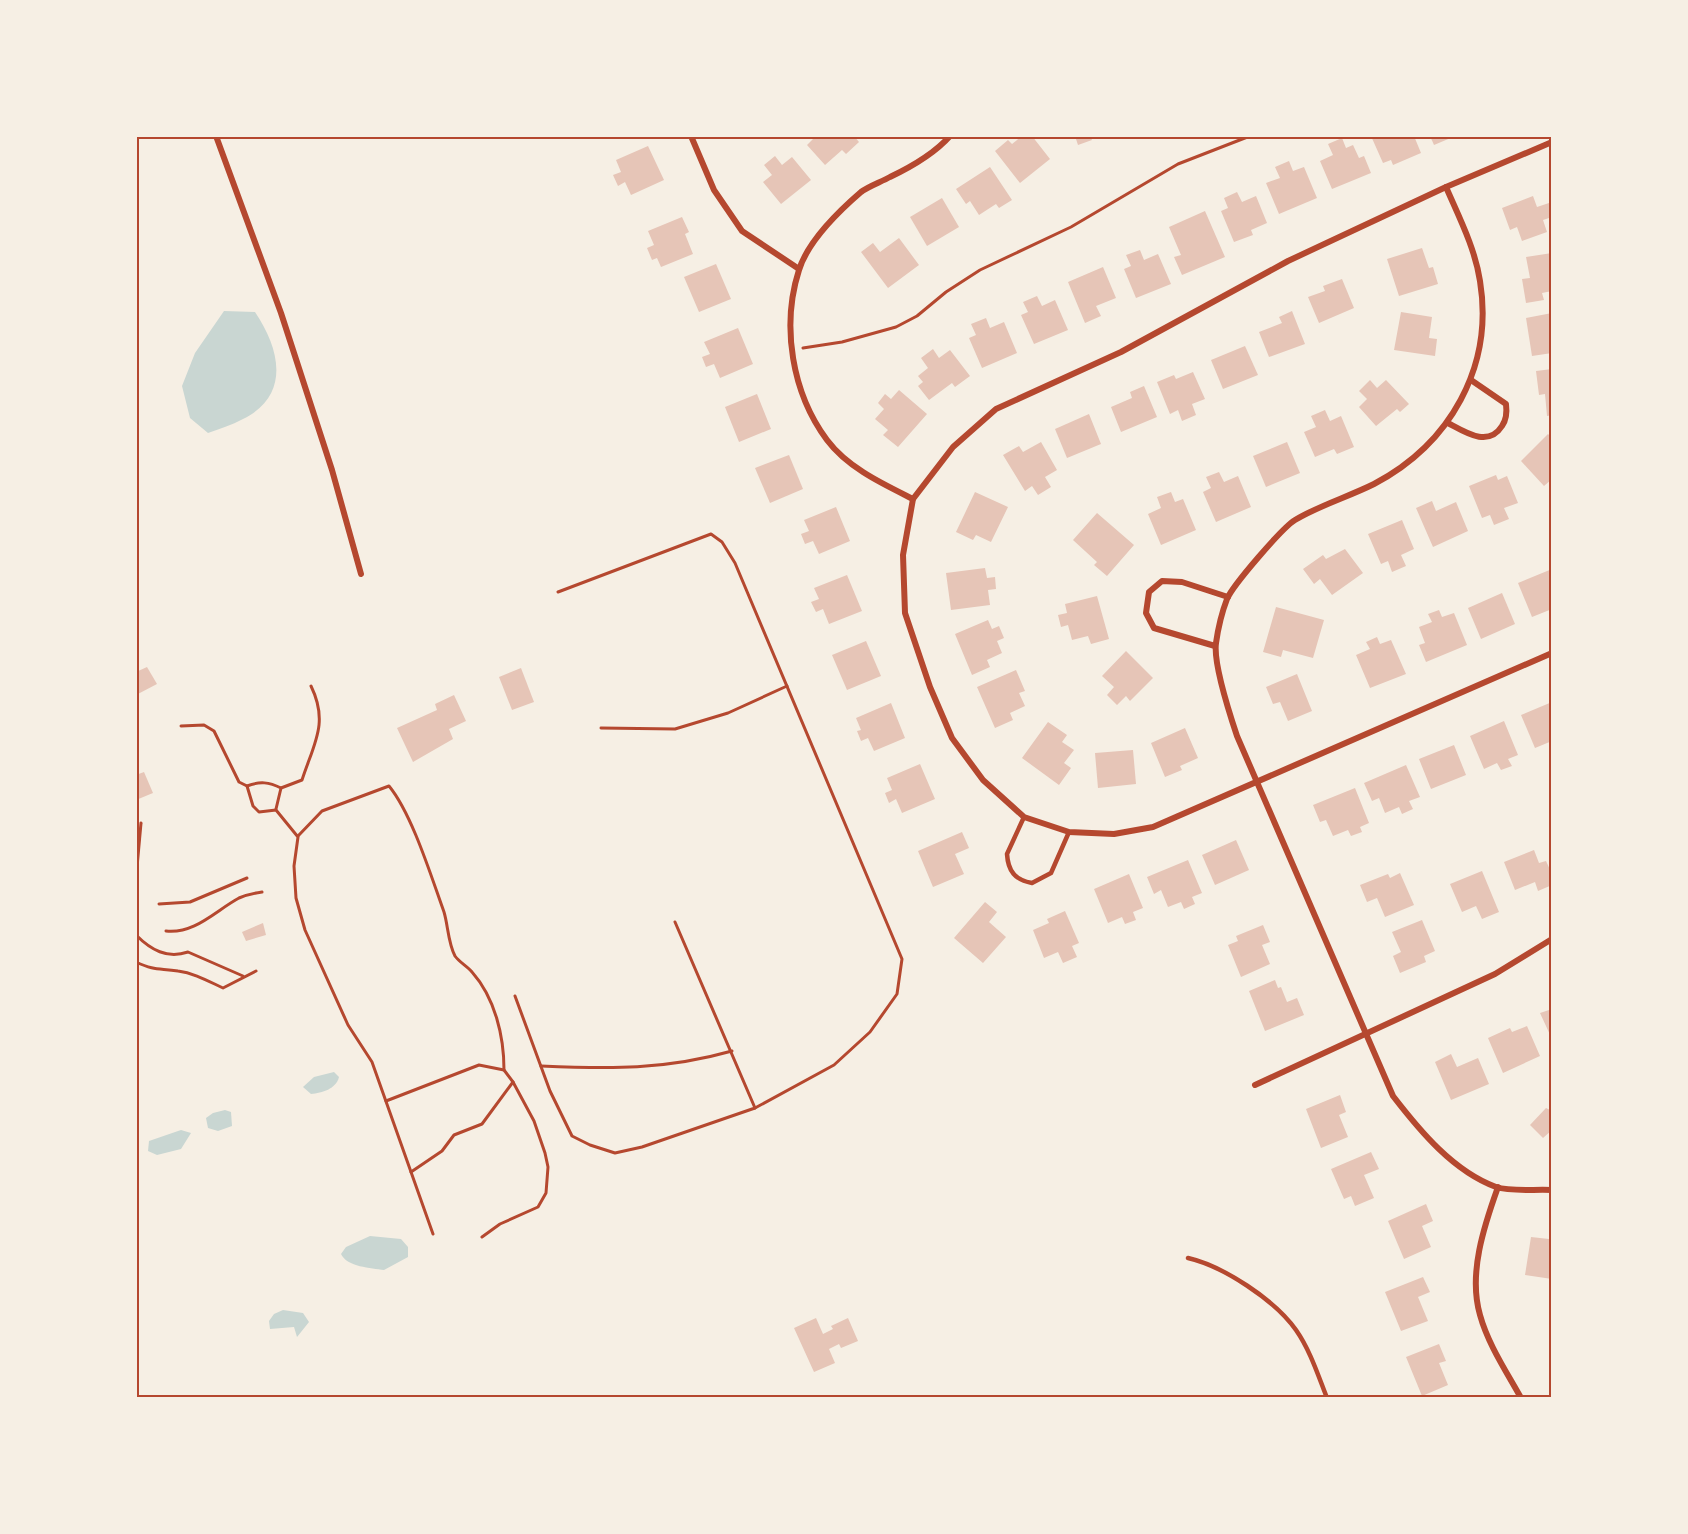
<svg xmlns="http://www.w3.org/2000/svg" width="1688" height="1534" font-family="'Libre Baskerville',serif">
<rect width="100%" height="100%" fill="#f6efe4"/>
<!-- water -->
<g fill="#c9d6d2">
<path d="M224,311l31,1c25,37 36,83 -12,107 -11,6 -24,10 -35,14l-18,-15 -8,-32 13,-33z"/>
<path d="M334,1072l5,5c-3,12 -17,16 -28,17l-8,-7 11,-10z"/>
<path d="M225,1110l6,2 1,14 -14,5 -10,-3 -2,-10 7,-5z"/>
<path d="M181,1130l10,3 -10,16 -24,6 -9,-4 1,-10z"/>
<path d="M370,1236l31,3 7,8v10l-24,13c-13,-2 -37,-3 -43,-16l5,-7z"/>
<path d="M283,1310l20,3 6,9 -12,15 -3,-10 -24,2 -1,-8 5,-7z"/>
</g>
<!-- building -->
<g fill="#e6c5b7">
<path d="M816,136h38l5,6 -13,12 -4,-4 -17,15 -18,-20z"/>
<path d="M1022,136h10l18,23 -30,24 -25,-32 13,-11 4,4z"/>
<path d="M1075,136h15l2,4 -14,5z"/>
<path d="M1371,136h43l7,17 -28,12 -2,-5 -8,3z"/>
<path d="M1430,136h23v1l-19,8z"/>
<path d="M1342,138l4,10 7,-3 6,13 5,-2 7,17 -39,16 -12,-28 13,-6 -5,-11z"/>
<path d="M648,146l16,34 -33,15 -6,-13 -7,4 -5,-11 8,-3 -5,-12z"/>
<path d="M775,156l7,9 10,-8 19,23 -30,24 -18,-22 9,-7 -8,-10z"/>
<path d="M1289,161l4,10 11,-4 13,31 -38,16 -13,-31 14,-5 -5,-11z"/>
<path d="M990,167l22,33 -13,8 -3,-4 -17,11 -9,-14 -4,3 -10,-15z"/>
<path d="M1237,192l5,10 14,-6 11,27 -16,7 2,5 -19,7 -13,-31 7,-3 -4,-10z"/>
<path d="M1533,196l4,11 12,-4 3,14 -9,3 4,12 -25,9 -5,-14 -7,3 -8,-22z"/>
<path d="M942,198l17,29 -32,19 -17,-29z"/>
<path d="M1205,211l20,46 -43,18 -8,-18 7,-2 -12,-28z"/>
<path d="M682,217l7,15 -4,2 8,20 -32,13 -4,-9 -5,2 -5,-12 7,-3 -6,-14z"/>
<path d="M899,238l20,27 -31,23 -27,-36 12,-9 7,9z"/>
<path d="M1422,248l7,20 4,-1 5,17 -39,12 -12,-37z"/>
<path d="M1140,250l4,10 14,-6 13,30 -35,14 -12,-29 7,-3 -5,-11z"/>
<path d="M1552,253v38l-10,2 2,7 -18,3 -4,-24 8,-1 -4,-21z"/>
<path d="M716,264l15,35 -32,13 -15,-35z"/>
<path d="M1103,267l13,31 -20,8 5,10 -16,7 -17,-41z"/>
<path d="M1342,279l12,29 -35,15 -11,-26 17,-6 -2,-5z"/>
<path d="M1037,296l5,10 13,-6 13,30 -34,14 -13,-29 7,-3 -5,-10z"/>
<path d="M1292,311l13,33 -36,13 -10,-25 23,-9 -3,-6z"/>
<path d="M1401,312l31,5 -3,21 8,1 -2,17 -41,-6z"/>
<path d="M1552,313v40l-20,3 -6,-38z"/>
<path d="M986,318l4,10 14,-6 13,31 -35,15 -13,-30 7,-3 -5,-11z"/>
<path d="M738,328l15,36 -33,14 -6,-14 -8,3 -4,-10 8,-3 -6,-12z"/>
<path d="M1245,346l13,29 -35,14 -12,-29z"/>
<path d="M933,349l6,9 11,-8 20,26 -15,11 -3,-4 -23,17 -11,-14 5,-4 -5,-6 10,-8 -7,-10z"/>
<path d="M1552,369v46l-5,1 -2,-22 -6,1 -3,-24z"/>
<path d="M1193,372l12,27 -13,5 4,11 -14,6 -4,-11 -8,4 -13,-32 17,-7 2,4z"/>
<path d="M1370,380l7,8 9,-8 23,24 -9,8 -3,-3 -21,17 -17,-19 8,-8 -8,-8z"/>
<path d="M1144,386l13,31 -36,15 -10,-25 21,-9 -2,-6z"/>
<path d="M899,390l28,24 -29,33 -15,-12 5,-5 -13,-11 9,-10 -6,-6 7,-9 6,5z"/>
<path d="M757,394l14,35 -32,13 -14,-35z"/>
<path d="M1325,410l5,11 11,-5 13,31 -17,7 -3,-5 -19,8 -11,-25 12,-5 -5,-11z"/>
<path d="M1089,414l12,30 -34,14 -12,-29z"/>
<path d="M1548,434l4,4v41l-8,7 -23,-25z"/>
<path d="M1041,442l16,28 -12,7 6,10 -13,8 -6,-9 -7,5 -22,-36 16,-9 4,6z"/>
<path d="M1287,442l13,31 -34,14 -13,-31z"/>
<path d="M789,455l14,34 -33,14 -15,-35z"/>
<path d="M1219,472l5,10 14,-6 13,31 -35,15 -13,-30 8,-4 -5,-11z"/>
<path d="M1496,475l2,5 9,-4 11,27 -14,5 5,11 -15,6 -4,-10 -8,3 -13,-32z"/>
<path d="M975,492l33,15 -17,35 -15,-7 -3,5 -17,-8z"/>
<path d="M1171,492l4,10 8,-3 13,31 -35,15 -13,-31 13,-6 -4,-11z"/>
<path d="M1432,501l4,10 20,-9 12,29 -35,16 -17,-39z"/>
<path d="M836,507l14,34 -31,13 -6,-13 -8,3 -4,-10 8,-3 -5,-11z"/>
<path d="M1097,513l37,32 -27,31 -13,-11 3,-3 -24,-22z"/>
<path d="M1402,520l12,29 -13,6 5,11 -14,6 -4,-11 -7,3 -13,-30z"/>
<path d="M1345,549l18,24 -31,22 -12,-16 -6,5 -11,-15 20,-14 3,4z"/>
<path d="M985,568l2,10 8,-1 1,12 -8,1 2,15 -39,5 -5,-37z"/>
<path d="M1552,569v40l-20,8 -14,-34z"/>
<path d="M847,575l15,36 -33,13 -6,-15 -7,3 -5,-10 8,-3 -5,-11z"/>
<path d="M1502,593l13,31 -34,15 -13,-31z"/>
<path d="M1097,596l12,43 -18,5 -3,-8 -16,4 -4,-15 -7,2 -3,-12 9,-2 -2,-9z"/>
<path d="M1276,607l48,13 -11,38 -30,-8 -2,7 -18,-5z"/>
<path d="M1439,610l3,7 12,-4 13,32 -41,17 -7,-17 6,-2 -6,-16 13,-5 -4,-8z"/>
<path d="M988,620l4,9 7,-3 5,12 -7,3 5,12 -15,7 3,7 -18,8 -17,-41z"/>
<path d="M1377,637l3,7 11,-4 15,34 -36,14 -14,-33 14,-6 -4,-7z"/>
<path d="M866,641l15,35 -34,14 -15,-35z"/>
<path d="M1126,651l27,27 -23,23 -4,-5 -9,9 -10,-10 7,-8 -12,-11z"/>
<path d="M147,667l10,17 -21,11v-23z"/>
<path d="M521,668l13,34 -22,8 -13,-33z"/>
<path d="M1016,670l9,21 -6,2 6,13 -15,7 3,7 -18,8 -18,-41z"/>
<path d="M1297,674l15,37 -24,10 -8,-19 -7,2 -7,-17z"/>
<path d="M454,695l12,26 -17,8 4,10 -40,23 -16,-34 40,-18 -2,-6z"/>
<path d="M1552,702v39l-17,7 -14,-33z"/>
<path d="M891,703l14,35 -31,13 -6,-13 -7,3 -4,-10 4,-1 -5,-12z"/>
<path d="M1504,721l14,34 -10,4 4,7 -11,4 -4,-7 -13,6 -14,-33z"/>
<path d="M1048,722l19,13 -5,7 12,8 -10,13 7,5 -12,17 -37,-27z"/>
<path d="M1185,728l13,30 -18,8 2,4 -17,7 -14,-34z"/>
<path d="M1454,745l12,30 -35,14 -12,-30z"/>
<path d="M1133,750l3,34 -38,4 -3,-35z"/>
<path d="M920,764l15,35 -33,14 -6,-14 -7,4 -4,-10 7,-3 -5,-12z"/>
<path d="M1406,765l14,32 -11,4 4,8 -11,5 -3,-7 -14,6 -6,-15 -7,3 -8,-18z"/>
<path d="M144,772l9,21 -17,7v-25z"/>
<path d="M1355,788l14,35 -9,4 2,5 -11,4 -3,-6 -15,6 -7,-16 -6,2 -7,-17z"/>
<path d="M962,832l7,16 -14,6 9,20 -31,13 -15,-36z"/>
<path d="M1236,840l13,30 -34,15 -13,-30z"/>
<path d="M1534,850l5,13 7,-2 6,13v11l-14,6 -3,-9 -20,8 -11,-28z"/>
<path d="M1188,860l14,33 -10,4 3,7 -11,5 -3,-7 -13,5 -7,-17 -7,4 -7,-17z"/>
<path d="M1482,871l17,41 -17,7 -6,-13 -14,6 -12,-28z"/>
<path d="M1400,873l14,32 -29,12 -8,-19 -10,4 -7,-17 28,-11 2,4z"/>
<path d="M1129,874l14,34 -10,4 3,8 -11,4 -3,-7 -14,6 -14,-34z"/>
<path d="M985,902l12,10 -8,10 17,15 -23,26 -29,-25z"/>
<path d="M1065,911l14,32 -7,3 5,11 -14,6 -5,-11 -14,6 -11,-28 16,-7 -2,-4z"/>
<path d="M1422,920l13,31 -11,5 2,6 -26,11 -7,-17 8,-4 -9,-20z"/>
<path d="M263,923l3,12 -20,6 -4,-9z"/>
<path d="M1263,925l7,17 -8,3 8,19 -29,13 -13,-32 10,-4 -2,-5z"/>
<path d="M1275,980l3,8 3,-1 6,15 10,-4 7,17 -39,16 -16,-40z"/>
<path d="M1552,1009v30l-12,-26z"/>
<path d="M1527,1026l13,30 -37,17 -15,-35 22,-10 2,4z"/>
<path d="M1451,1054l6,13 21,-9 11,26 -38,16 -16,-38z"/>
<path d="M1340,1095l6,17 -7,3 9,22 -27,11 -15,-39z"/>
<path d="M1546,1108l6,3v19l-9,8 -13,-13z"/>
<path d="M1371,1152l8,17 -15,6 10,23 -19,8 -4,-10 -7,3 -13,-30z"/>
<path d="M1426,1204l7,17 -11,5 9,21 -27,12 -16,-38z"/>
<path d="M1531,1237l18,2 3,40 -27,-4z"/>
<path d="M1423,1277l7,15 -12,5 10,24 -27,10 -16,-39z"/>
<path d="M816,1318l7,16 10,-5 -2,-3 17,-8 10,23 -17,7 -2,-4 -10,5 6,14 -21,9 -20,-44z"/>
<path d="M1439,1344l7,17 -7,2 9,22 -26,11 -16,-39z"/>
</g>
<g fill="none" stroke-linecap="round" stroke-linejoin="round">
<!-- path -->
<g stroke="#b5482f" stroke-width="3">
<path d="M803,348l39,-6 54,-15 21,-11 29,-24 34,-22 91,-43 107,-63 72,-28"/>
<path d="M558,592l153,-58 11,8 13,21 167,396 -5,35 -27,38 -36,33 -79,43"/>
<path d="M181,726l23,-1 10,6 25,51 8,4 6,20 6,6 17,-2 22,27 -4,29 2,32 9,32 43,95 24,37 61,172"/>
<path d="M601,728l74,1 53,-16 59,-27"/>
<path d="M247,786c13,-5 22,-4 34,2l-5,21"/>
<path d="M281,788l21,-8c12,-37 27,-57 9,-94"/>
<path d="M298,836l24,-25 67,-25c23,28 42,90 55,126 4,13 4,31 11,44 4,6 12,10 17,16 23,26 32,64 32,98"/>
<path d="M136,878l5,-55"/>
<path d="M159,904l31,-2 57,-24"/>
<path d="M166,931c29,3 49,-20 73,-33 7,-3 16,-5 23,-6"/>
<path d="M136,935c15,15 31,24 52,17l55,24"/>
<path d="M136,962c19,9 23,6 42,9 16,2 30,10 45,17l33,-17"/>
<path d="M515,996l35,95 22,45 18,9 25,8 27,-6 113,-39 -80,-186"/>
<path d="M541,1066c69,3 124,4 191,-15"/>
<path d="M386,1101l93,-36 25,5 9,12 21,39 11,32 3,14 -2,26 -8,14 -38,17 -18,13"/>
<path d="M411,1172l31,-21 12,-16 28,-11 31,-42"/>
</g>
<!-- service -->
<g stroke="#b5482f" stroke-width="4.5">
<path d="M1024,817l-17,37c1,17 8,26 25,29l19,-10 18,-41"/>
<path d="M1188,1258c35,8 87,42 108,72 14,20 22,45 31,68"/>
</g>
<!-- minor -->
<g stroke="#b5482f" stroke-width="6">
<path d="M216,136l65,177 51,157 29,104"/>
<path d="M691,136l23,54 28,41 57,38"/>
<path d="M1552,142l-106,45 -158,74 -167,91 -125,57 -43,38 -40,52 -10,56 2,58 25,74 22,51 31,42 41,37 45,15 45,2 39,-7 399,-174"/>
<path d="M1446,187c13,30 29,61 34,94 14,86 -30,163 -106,203 -26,13 -54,21 -79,36 -13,8 -62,65 -68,79 -5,13 -9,30 -11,44 -3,21 14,72 21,93l156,360c27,35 60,75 103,91 15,5 39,2 56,3"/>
<path d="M1448,423c17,9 40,25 54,3 5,-7 5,-14 4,-22l-35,-24"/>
<path d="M913,499c-30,-15 -65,-31 -86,-59 -35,-47 -46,-114 -28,-170 9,-29 40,-59 62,-78 8,-6 20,-10 29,-15 21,-10 44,-23 60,-41"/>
<path d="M1215,646l-61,-18 -8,-15 3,-21 13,-11 20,1 46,15"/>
<path d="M1255,1085l240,-111 57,-35"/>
<path d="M1498,1187c-14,39 -30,87 -18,128 8,29 26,56 41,83"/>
</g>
</g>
<!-- border -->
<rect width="1688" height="1534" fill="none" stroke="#f6efe4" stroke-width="276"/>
<rect x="138" y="138" width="1412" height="1258" fill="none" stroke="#b5482f" stroke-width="2"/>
</svg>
